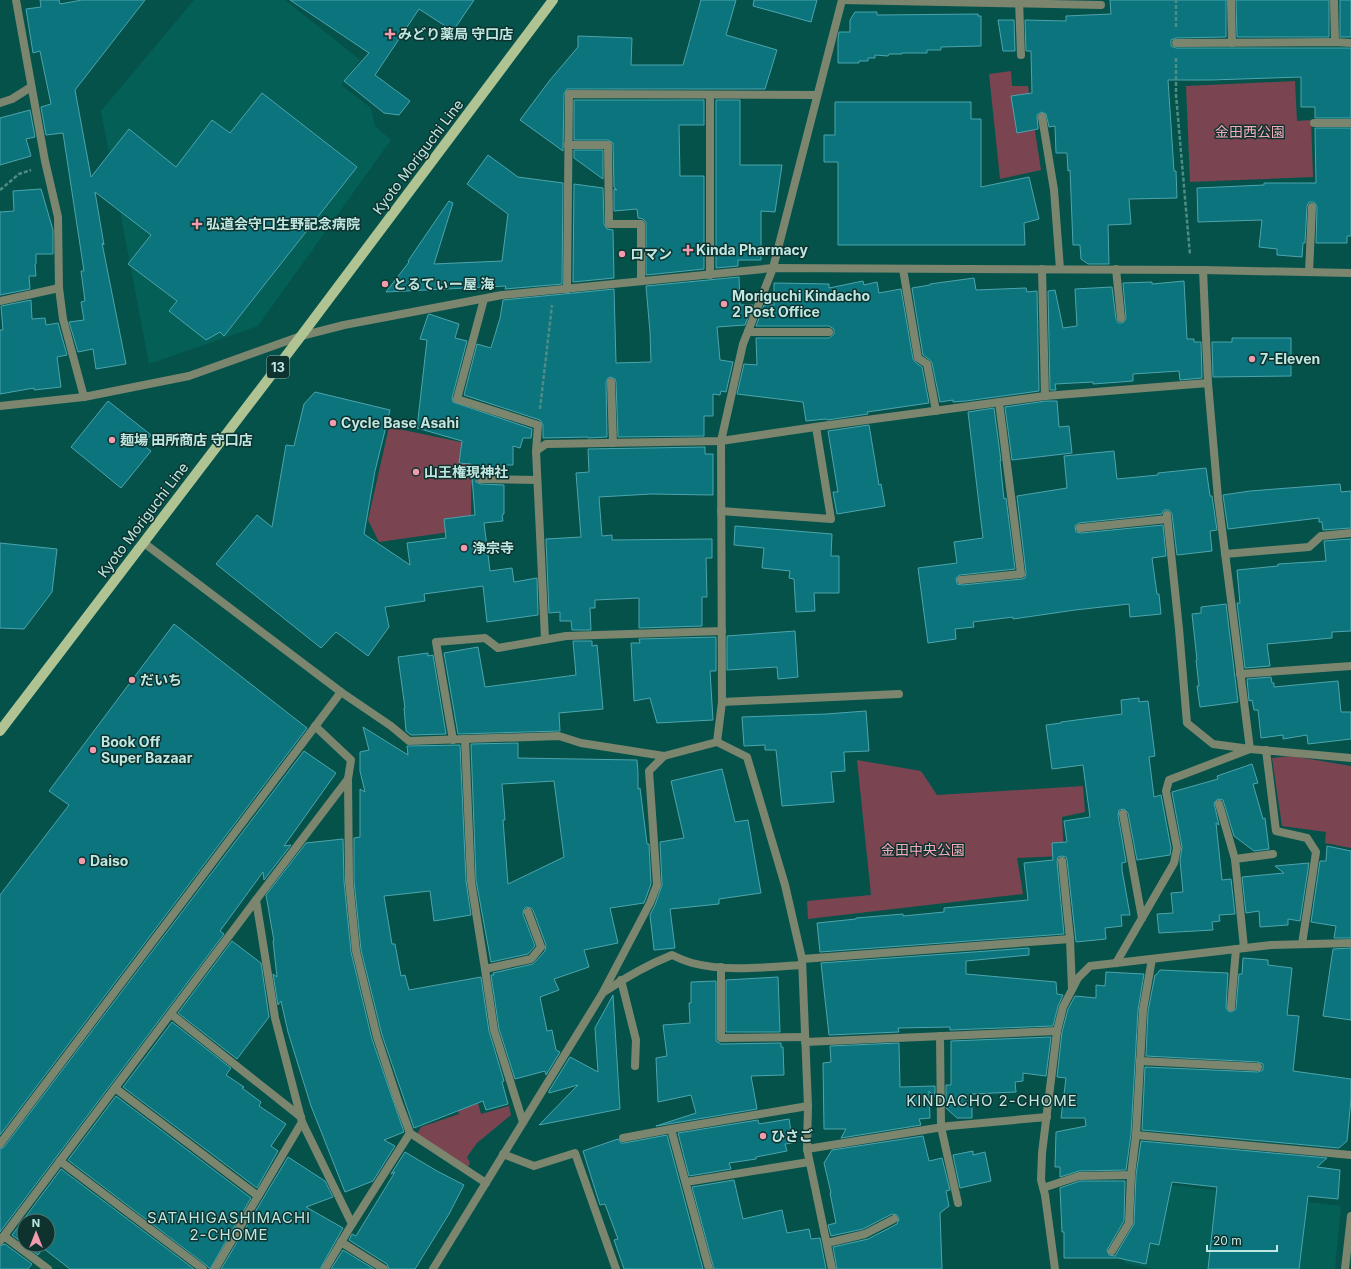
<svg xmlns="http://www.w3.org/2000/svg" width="1351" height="1269" font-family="Inter,'Noto Sans JP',sans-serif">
<rect width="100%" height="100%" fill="#05524b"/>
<!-- built -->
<g fill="#045f57">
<path d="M194,0h91l75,60 -19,25 30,23 4,18 16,14 -133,186 -109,38 -48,-253z"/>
<path d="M1141,1181l200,25 -6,63h-180l-31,-6z"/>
</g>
<!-- green -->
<g fill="#7a4451">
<path d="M1011,71l1,15h16l13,84 -41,9 -11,-105z"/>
<path d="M1295,81l2,40 14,-1 2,57 -123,5 -4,-96z"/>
<path d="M389,427l81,17 1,30 10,2v8l-10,1v44l-92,13 -11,-22z"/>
<path d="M1292,756l59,10v82l-26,-5 1,-11 -44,-6 -10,-68z"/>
<path d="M857,760l64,11 16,24 146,-9 2,26 -23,5 2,39 -47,2 6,36 -215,25 -1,-18 64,-6z"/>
<path d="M472,1082l9,32 28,-8 2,9 -34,28 -10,14 3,6 -2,4 -51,-33 4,-7 38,-13 -8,-25z"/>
</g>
<!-- building -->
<g fill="#0c747d" stroke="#4da4ad" fill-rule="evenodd">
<path d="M40,0h19l1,4 22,-4h63l-70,90 16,87 38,-48 47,38 36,-47 18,13 32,-40 95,74 -133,169 -4,-4 -14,8 -37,-29 8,-10 -49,-37 23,-29 -56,-43 9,53 -2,-2 24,121 -30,5 -3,-20 -15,3 -9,-30 15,-2 -3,-18 4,-1 -4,-30h3l-21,-138 -17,2 -5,-28 10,-3 -11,-53 -7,2 -7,-44 15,-2z"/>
<path d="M290,0h184l-21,31 -34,-22 -44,66 35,26 -11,14 -15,-2 -40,-32 25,-28z"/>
<path d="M701,0h35l-10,35 51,15 -12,39h-198l-3,5 -1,57 -43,-31 30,-40 28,-33v-11l54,2 -1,27h52z"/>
<path d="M754,0h63l-6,22 -58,-16z"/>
<path d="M1110,0h116v37l-50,1 -5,2v6l5,2h175v70h-36v-11h-14v-30l-90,3h-43l6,91h2l1,27 -48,1 2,25 -23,1 1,39h-21l-7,-5 -1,-14h-7l-3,-75 -2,1 -1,-18h-11l-1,-27 -6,1 -3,-13 -5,-2 -4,3 1,14 -21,4 -6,-37 21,-3 -1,-42h-5l-1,-31 41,1v-5l45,-2z"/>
<path d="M1236,0h93v37h-92z"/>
<rect x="1340" y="0" width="11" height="37"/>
<path d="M855,12h22v3l101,-1v2h3v30l-40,1v3h-14v3h-25v1h-13l-1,2 -13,-1v3h-7v3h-9v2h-21v-24l1,-7h11v-12z"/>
<path d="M998,20h16l1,31h-12z"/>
<path d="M574,100h130v25h-25l1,51h24v93l-58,6v-53l-3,-3 -5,-1 -1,-9 -23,2v-22l3,1 -3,-3 -1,-44 -5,-3h-34z"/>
<path d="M716,100h24v65h42l-7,47 -14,-1v49h-23v6l-22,2z"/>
<path d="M835,102h136v17h10v68l48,-10 10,42 -15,4 1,22h-187v-83h-14v-27h11z"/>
<path d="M30,110l5,27 -9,2 5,17 -31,9v-47z"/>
<path d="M1315,128h36v108h-4v7h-31l1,-36 -2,-4 -2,-1h-4l-2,4 -2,37h-2l-1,14 -25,-2v-6l-18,-2 3,-27 -64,2 -1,-34 67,-3v-2h52z"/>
<path d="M574,150h29v29l-29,-21z"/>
<path d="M488,155l30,22 45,6 -1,101 -57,5 1,-3 -120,6 23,-30 -1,-1 41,-60 4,2 -19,61 68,-3 6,-47 -41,-30z"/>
<path d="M574,184l29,4 1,36 3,5 6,1 1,48 -41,4z"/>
<path d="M41,189l12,41v24h-17v10h-1l1,12h-7l1,13 -30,6v-83l14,-1 -1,-20z"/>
<path d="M739,277l1,28h13l-8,20 -28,2 3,33 13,2 -7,30 -5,-1 -1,4 -7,-1v22h-9v20l-86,1 -2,-55 -1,-3 -4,-2 -3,1 -2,4 1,55 -19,1v-1l-45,1v-13l-3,-5 -76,-25 13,-51 14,4 9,-30 3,-18 111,-11 2,74 35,-1 -1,-30 -4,-46z"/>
<path d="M974,278l2,12 50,-2 1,4 10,-1 2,100 -73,10 -13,1v-2l-13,2 -8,-39 -2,-3 -7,-5 -11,-67 18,-3v-1z"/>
<path d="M863,281l1,4 13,-3 2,11 22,-4 12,70 2,3 7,5 7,36 -62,9 1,2 -41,6 -1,-1 -20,2 -3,-19 -66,-8 7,-30 13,1 -1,-27h73l5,-4v-5l-5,-3h-73l8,-21h10v-22l55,1v4z"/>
<path d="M1184,281l3,58h7v3h7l1,36 -22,2 -1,-9 -46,3v7l-40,3v-2l-38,2 1,6h-6l-2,-99 7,-1 8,38 14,-2 -2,-37 37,-2 4,32 2,4h3l3,-1 2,-4 -3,-35 29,-1v2z"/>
<path d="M31,300l1,19 13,-1 1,7 12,-2 9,32 -10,2 4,30 -27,3v-2l-34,6v-64h3l-2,-24z"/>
<path d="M429,314l30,10 -4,14 12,3 -15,57 1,4 79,27 -1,9h-8l-3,10 -7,-2v19h-9v9h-23l-4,2 -1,3v3l5,2 23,1v29l-2,1 1,6 -19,2 6,48 22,-3 2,14 23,-4 1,37 -51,7 -4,-36 -59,8 1,7 -40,6 4,20 -21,29 -32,-24 -15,16 -105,-84 41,-49 15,12 14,-82 8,1 10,-42 11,-12 75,18 -15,61 -11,63 46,31 -3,-22 39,-5 -2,-19 31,-4 -4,-51 -12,-1 3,-22 -45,-13 10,-88 -7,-1 8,-24z"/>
<path d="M1232,338h59v38l-78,1 -1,-35h20z"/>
<path d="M108,401l43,34 -8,10 8,6 -30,37 -50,-41z"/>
<path d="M1046,401h11l2,26 10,-1 3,27 -60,7 -7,-53z"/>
<path d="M994,408l7,53h-1l4,38 2,-1 9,71 -55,6 -4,3 1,6 5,1 60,-6 3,-1 1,-5 -9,-77 50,-8 -3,-32 50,-5 3,28 41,-4v-2l48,-5 4,28h2l5,34 -7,1 2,20 -35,4 -5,-41 -3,-4h-5l-2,4 -83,9 -4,3 1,6 5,1 82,-8 3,31 -14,2 5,36h2l2,20 -31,3 -1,-13 -54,6 -62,9v-2l-40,5 1,5 -19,2 1,10 -28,4 -10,-75 39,-5 -3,-21 29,-4 -15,-126z"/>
<path d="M869,425l10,60 2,-1 4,22 -48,8 -4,-22h5l-10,-61z"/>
<path d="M705,447v7h8v41l-62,-1 -52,3 3,39 10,-1v5l100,-1v19h-6l1,39h-5v29l-63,2v-30l-44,2v8h-5l1,22h-19l-1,-9h-11v-9l-11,1 -3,-74 35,-2 -5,-64 13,-1 -1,-23z"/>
<path d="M1340,484l1,8 10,-1v37l-28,2 -1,-8h-3v-4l-91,11 -5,-34 27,-4z"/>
<path d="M735,526l97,8 -1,22h8v37h-25l1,18 -19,1 -2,-33 -5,-1 1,-7 -28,-3 2,-20 -30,-3z"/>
<path d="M1351,539v92l-19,1v6l-65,6 3,22 -25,2 -8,-65h3l-3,-33 41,-4v-2l48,-3 -2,-20z"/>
<path d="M0,543l57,6 -5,43 -28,37 -24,-1z"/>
<path d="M1226,604l12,98 -38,5 -3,-21h2l-3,-26h1l-5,-46 9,-1v-6z"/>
<path d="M174,624l133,104 -307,407v-240l69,-90 -20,-14z"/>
<path d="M795,631l3,46 -20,2 -1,-12 -50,3v-34z"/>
<path d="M716,637v34h-6l3,49 -56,3 -7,-25 -16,3 -3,-58h9l-1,-4z"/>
<path d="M573,641h19v5l5,-1 6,64 -44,4 1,18 -102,3 -14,-81 34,-6 7,40 91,-12z"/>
<path d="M428,653v3l5,-1 13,79 -35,1 -5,-4 -2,-23h1l-7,-51z"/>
<path d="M1271,677l1,6h2v4l64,-6 3,31h10v27l-43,5 -1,-9 -24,4v-4l-22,3 -3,-28h-4l-2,-10 -3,1 -2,-22z"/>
<path d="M1139,698v4l9,-1 7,55 -6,1 5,40 7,-2 10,53 -1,7 -33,5 -9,-47 -4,-4 -5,1 -1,5 8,47 -4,1v7l8,45h-9l1,11 -17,2 1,11 -30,3 -9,-82 -1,-3 -4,-1 -4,1 -1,5 7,72 -244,18 -3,-29 39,-4v-1l47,-4v2l41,-4v-4l84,-8 -4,-37 29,-3 -1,-17 15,-1 -3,-21 26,-4 -7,-52 -31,4 -6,-44 15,-2v-1l61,-8 -1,-14z"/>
<path d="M866,711l3,40 -25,1 1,19 -14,1 3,30 -52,4 -6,-56h-11v-5l-21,1 -2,-29 84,-3z"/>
<path d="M363,727l45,28 -1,-9 53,-1 6,136 5,34 -37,6 -4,-30 -46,5 8,48h3l6,32 4,-1 4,15 72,-13 8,54 15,50 -2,1 6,22 -22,6 -3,-9 -69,27 -32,-93 -21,-85 -7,-69v-43l6,-1v-48l5,3 -5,-21v-19l9,-2z"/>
<path d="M518,743v15l119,2 1,12v17l2,-1 7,56h2l2,40 -7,19 -34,5 8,35 -34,7 5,17 -35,12 5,11 -19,7 7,34 5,-1 4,20 4,2 -14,23 -1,-4 -30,8 -16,-50 -8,-54h3l-1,-2 40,-9 12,-13 1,-6 -13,-35 -2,-2 -5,-1 -2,2 -1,5 12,32 -7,8 -37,8 -15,-82 -5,-136zM554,781l10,76 -56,27 -5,-64h2l-3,-36z"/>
<path d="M304,751l32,22 -52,73 7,-1 -27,35 -1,-8 -43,59 4,3 -224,298v-83l4,-2z"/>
<path d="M1252,764l6,19 -5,1 10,35 2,-1 4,31 -15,2 -20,-15 -11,-36 -5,-1 -4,4 5,22 -3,-2 6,57 9,-1 4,35 -16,1 1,6 -8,1 1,8 -54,3 -2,-19 16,-1 -2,-20 12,-1 -3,-32 2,-13 -10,-55 46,-13 -1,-3z"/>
<path d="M722,769l13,53 13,-2 13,73 -42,6v5l-49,5 5,39 -21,2 -4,-35 5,-10 7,-20 -2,-43 24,-4 -13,-57z"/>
<path d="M343,839l1,42 7,71 21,87 32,93 -20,8 11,6 -22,35 -28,11 -34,-86 -23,-74 -7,-31 -3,4 -5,-31 4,3 -4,-36h1l-8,-46 40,-52z"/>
<path d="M1327,846l24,5v87h-17l2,-12 -25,-4 9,-61h6z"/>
<path d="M1309,863l-9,58 -12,-2v6l-28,2 -1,-16 -13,2 -4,-36 42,-4 -9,-7z"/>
<path d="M232,941l29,22 8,54 -32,42 -59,-46z"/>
<path d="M1029,948v7l-63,6v13l90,8 1,12 6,1 -5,11 -5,20 -103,4v-3l-52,1 1,4 -70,3 -8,-72z"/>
<path d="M1351,948v72l-28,-4 10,-67z"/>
<path d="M1243,958l25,2v5l24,3 -5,47 12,1 -6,55 58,8v20l-4,42 -8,7 -197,-18 3,-63 113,5 5,-2v-6l-5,-2 -112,-6 2,-45 7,-36h1l4,-5 68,3 -2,34 2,4 3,1 4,-2 1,-2 3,-34h3z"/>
<path d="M1106,972l38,2 -6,36 -7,124 -5,36 -47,1 -19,6v-10h-5l1,-35 30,-6 -1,-8h-24l5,-40 -9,-1 5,-45 6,-23 7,-13 21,2v-13l9,1z"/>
<path d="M778,977l2,55h-54v-52z"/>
<path d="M716,981v60l5,3 60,-1v4h2l1,28 -33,1 6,33 -101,17 40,-13 -5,-18 -33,7 -2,-44 11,-2 -4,-31 27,-2 -1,-20h2v-21z"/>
<path d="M613,995l7,114 -81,16 39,-40 -29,8v-2l21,-34 28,15 -3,-44z"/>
<path d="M172,1022l59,46 -5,7 18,12 -2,1 19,14 -2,4 27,18 -15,22 7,5 -21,37 -134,-101z"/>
<path d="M1051,1037l-5,39 -23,-3v8l-8,1 1,10 -44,2v24h-15l-11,-10v-23h5v-44z"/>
<path d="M899,1043l1,44 35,-1v11l-6,-6 1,27 -11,1 2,6 -80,13 5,-9h-22l-1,-66 8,-1 -1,-16z"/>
<path d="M116,1096l135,102 -41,71 -4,-4 -138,-105z"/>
<path d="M789,1119l4,24 -8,1 2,7 -31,6v2l-27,4 2,6 -42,7 -11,-43 80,-13 1,4z"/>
<path d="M667,1135l36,134h-79l-10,-29 4,-1 -13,-35 -5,1 -17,-54 35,-12 3,4h3z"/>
<path d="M923,1136l6,25 13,-3 8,32 -4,1 3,15 -9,7 2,56h-105l-4,-22 35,-8 29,-15 2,-5 -2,-4 -5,-1 -29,15 -32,7 -3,-11 8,-2 -6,-30h1l-7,-30 8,-13z"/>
<path d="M1141,1141l186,17 -10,9 23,3 -2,29 -30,-3 -9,73h-91l9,-82 -45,-5 -13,63 -9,-2 -4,21 -28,-6h-54v-26h-2l-2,-44 20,-7h45l-1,40 -17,29 2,5 6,1 19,-32 2,-49z"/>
<path d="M973,1151v4l12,-3 6,29 -31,7 -7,-33z"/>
<path d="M405,1152l32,19 27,14 -15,29 -34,55h-26l-2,-5 -38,-24 3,-6 4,2 39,-64 -4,2z"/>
<path d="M288,1157l37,24 8,16 -27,10 37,21 -23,41h-99z"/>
<path d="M61,1169l133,100h-124l-27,-21 -5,7 -13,-10h23v-24h-24v23l-12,-9z"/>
<path d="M734,1180l9,39 39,-9 5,23 22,-4 2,10 9,-1 6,31h-112l-22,-82z"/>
<path d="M5,1244l27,20 -4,5h-28v-23z"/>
<path d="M343,1250l31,19h-43z"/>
</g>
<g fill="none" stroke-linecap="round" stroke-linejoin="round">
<!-- path -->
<g stroke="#4e8c85" stroke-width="2.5" stroke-dasharray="4 2" stroke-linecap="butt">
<path d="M1176,27v-27"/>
<path d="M1176,58v37l14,160"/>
<path d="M0,190l19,-16 12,-4"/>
<path d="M540,409l12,-104"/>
</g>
<!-- lane -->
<g stroke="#7c866e" stroke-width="8">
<path d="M1231,0l1,43"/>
<path d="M1042,117l12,73 6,79"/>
<path d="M1314,123h37"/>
<path d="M568,145h40l1,79h32v57"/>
<path d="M903,269l15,89 9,6 9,47"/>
<path d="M1116,269l5,49"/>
<path d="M1309,272l3,-65"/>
<path d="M567,289l2,-195 248,1"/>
<path d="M484,299l-27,100 81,26 -2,26"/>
<path d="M748,332h81"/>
<path d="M611,382l2,61"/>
<path d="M481,479l56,1"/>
<path d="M721,511l110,8 -15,-92"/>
<path d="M1080,528l87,-9"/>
<path d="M1225,554l84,-7 12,-11 30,-3"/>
<path d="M961,580l60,-6 -22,-172"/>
<path d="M1240,674l111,-8"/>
<path d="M465,739l94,-3 22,7 83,13"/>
<path d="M1266,750l10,81 31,7 9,14 -14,92"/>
<path d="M1219,804l16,55 9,89"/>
<path d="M1123,814l19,104"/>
<path d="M1235,859l38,-5"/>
<path d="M485,969l46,-10 10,-12 -13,-35"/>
<path d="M621,980l15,60 -1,26"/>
<path d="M1231,1007l5,-58"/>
<path d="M1140,1061l118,6"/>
<path d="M941,1127l17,76"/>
<path d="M623,1138l48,-9"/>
<path d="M827,1243l38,-9 29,-15"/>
</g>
<!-- street -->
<g stroke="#7c866e" stroke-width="8">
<path d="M16,0l29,161 13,56 1,71 4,31 21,78"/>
<path d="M842,0l259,5"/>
<path d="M1019,0l2,55"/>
<path d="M1334,0l1,42"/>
<path d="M1176,43l159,-1 16,1"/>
<path d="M710,95v180"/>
<path d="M0,103l12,-4 19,-12"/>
<path d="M1042,269l3,127"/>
<path d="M0,301l59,-13"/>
<path d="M0,406l84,-9 105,-21 112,-40 43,-11 158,-30 271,-27 430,2 148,3"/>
<path d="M1167,515l12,114 8,94 26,21 37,5 101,9"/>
<path d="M144,543l197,149 50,34 18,15 56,-2 6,142 14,88 9,61 29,92"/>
<path d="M545,639l-9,-188 10,-7 175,-3 101,-15 223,-30 163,-13"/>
<path d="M722,702l177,-8"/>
<path d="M453,740l-17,-98 49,-4 13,10 68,-12 156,-5"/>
<path d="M717,742l30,15 38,128 17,74 6,147 -1,43 25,120"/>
<path d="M348,779l1,102 7,70 21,86 21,64 12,32 76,50"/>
<path d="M1062,861l8,78 2,50"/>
<path d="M256,900l92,-121 3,-19 -36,-34"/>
<path d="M802,959l268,-20"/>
<path d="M1116,963l58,-100 3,-15 -11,-57 3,-11 81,-31 -32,-251 -10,-115 -5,-113"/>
<path d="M721,967v71l84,-1"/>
<path d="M604,992c22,-15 43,-27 68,-37 6,3 13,6 20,8 35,9 74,4 110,2"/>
<path d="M171,1014l130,103"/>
<path d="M940,1036l1,91"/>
<path d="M805,1042l252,-11"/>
<path d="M115,1088l143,108"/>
<path d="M1136,1135l215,20"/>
<path d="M0,1144l341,-452"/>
<path d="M807,1149l142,-23 98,-9"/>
<path d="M503,1154l31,12 41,-13 41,116"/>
<path d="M60,1161l143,108"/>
<path d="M686,1182l123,-20"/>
<path d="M1043,1188l36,-12 52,-1"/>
<path d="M4,1236l44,33"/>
<path d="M0,1241l256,-341 19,118 27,104 50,102"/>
<path d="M341,1242l43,27"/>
<path d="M1112,1251l17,-28 2,-48 5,-40 7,-125 9,-51"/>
<path d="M215,1269l87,-147"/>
<path d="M325,1269l27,-45 58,-91"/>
<path d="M433,1269l169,-275 48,-91 7,-18 -8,-114 15,-15 53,-14 5,-40 -1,-261 22,-97 30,-76 69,-268"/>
<path d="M709,1269l-38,-140 137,-23"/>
<path d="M1055,1269l-10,-74 -4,-15 1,-27 15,-122 6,-24 15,-29 12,-12 26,-3 155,-18 80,-2"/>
<path d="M1345,1269l6,-53"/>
</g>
<!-- primary -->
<path stroke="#b0c392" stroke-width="10" d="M0,731l301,-395 252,-336"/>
</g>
<!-- markers -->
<g fill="#f29aae" stroke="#0e332f" stroke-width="1.5">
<path d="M388 28h4v4h4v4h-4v4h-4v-4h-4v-4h4z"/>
<path d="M195 218h4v4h4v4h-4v4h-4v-4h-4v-4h4z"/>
<path d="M686 244h4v4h4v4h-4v4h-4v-4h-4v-4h4z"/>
<circle cx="622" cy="254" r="4"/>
<circle cx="385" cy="284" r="4"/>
<circle cx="724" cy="304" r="4"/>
<circle cx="1252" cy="359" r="4"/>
<circle cx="333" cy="423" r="4"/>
<circle cx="112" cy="440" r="4"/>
<circle cx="416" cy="472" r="4"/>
<circle cx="464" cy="548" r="4"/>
<circle cx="132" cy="680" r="4"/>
<circle cx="93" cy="750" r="4"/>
<circle cx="82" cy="861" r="4"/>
<circle cx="763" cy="1136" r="4"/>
</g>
<g text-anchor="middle" stroke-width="3" stroke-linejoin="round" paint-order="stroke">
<!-- shield labels -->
<rect fill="#0e332f" stroke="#8bb1ac" stroke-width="1" x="267" y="356" width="22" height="22" rx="3"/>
<g font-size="13" font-weight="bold" fill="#c0e7e1">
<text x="278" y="372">13</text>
</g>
<!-- poi labels -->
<g font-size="14" font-weight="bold" fill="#c0e7e1" stroke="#0e332f" text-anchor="start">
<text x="398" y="39">みどり薬局 守口店</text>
<text x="206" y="229">弘道会守口生野記念病院</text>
<text x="696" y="255">Kinda Pharmacy</text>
<text x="630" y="259">ロマン</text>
<text x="393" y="289">とるてぃー屋 海</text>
<text x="732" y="301">Moriguchi Kindacho<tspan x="732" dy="16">2 Post Office</tspan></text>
<text x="1260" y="364">7-Eleven</text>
<text x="341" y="428">Cycle Base Asahi</text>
<text x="120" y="445">麺場 田所商店 守口店</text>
<text x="424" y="477">山王権現神社</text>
<text x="472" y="553">浄宗寺</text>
<text x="140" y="685">だいち</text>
<text x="101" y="747">Book Off<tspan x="101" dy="16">Super Bazaar</tspan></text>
<text x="90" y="866">Daiso</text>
<text x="771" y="1141">ひさご</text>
</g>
<!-- park labels -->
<g font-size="14" fill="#f6abbb" stroke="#0e332f">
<text x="1250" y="137">金田西公園</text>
<text x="923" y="855">金田中央公園</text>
</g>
<!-- street labels -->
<g font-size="14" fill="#c0e7e1" stroke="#0e332f">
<text transform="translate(418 157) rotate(-53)" y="5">Kyoto Moriguchi Line</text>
<text transform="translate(143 520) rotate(-53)" y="5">Kyoto Moriguchi Line</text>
</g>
<!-- neighbourhood labels -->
<g font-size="15" letter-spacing="1" fill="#c0e7e1" stroke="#0e332f">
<text x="992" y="1106">KINDACHO 2-CHOME</text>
<text x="229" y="1223">SATAHIGASHIMACHI<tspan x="229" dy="17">2-CHOME</tspan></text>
</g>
</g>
<!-- north arrow -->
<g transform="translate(36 1233)"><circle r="19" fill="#0e332f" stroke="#557b76"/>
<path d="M0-3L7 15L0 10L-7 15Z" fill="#f29aae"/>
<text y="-6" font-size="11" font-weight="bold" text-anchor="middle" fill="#c0e7e1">N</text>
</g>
<!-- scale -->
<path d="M1207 1245v6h70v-6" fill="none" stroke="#c0e7e1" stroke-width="2"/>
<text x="1213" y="1245" font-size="12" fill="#c0e7e1" stroke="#0e332f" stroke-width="3" paint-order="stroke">20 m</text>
</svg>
